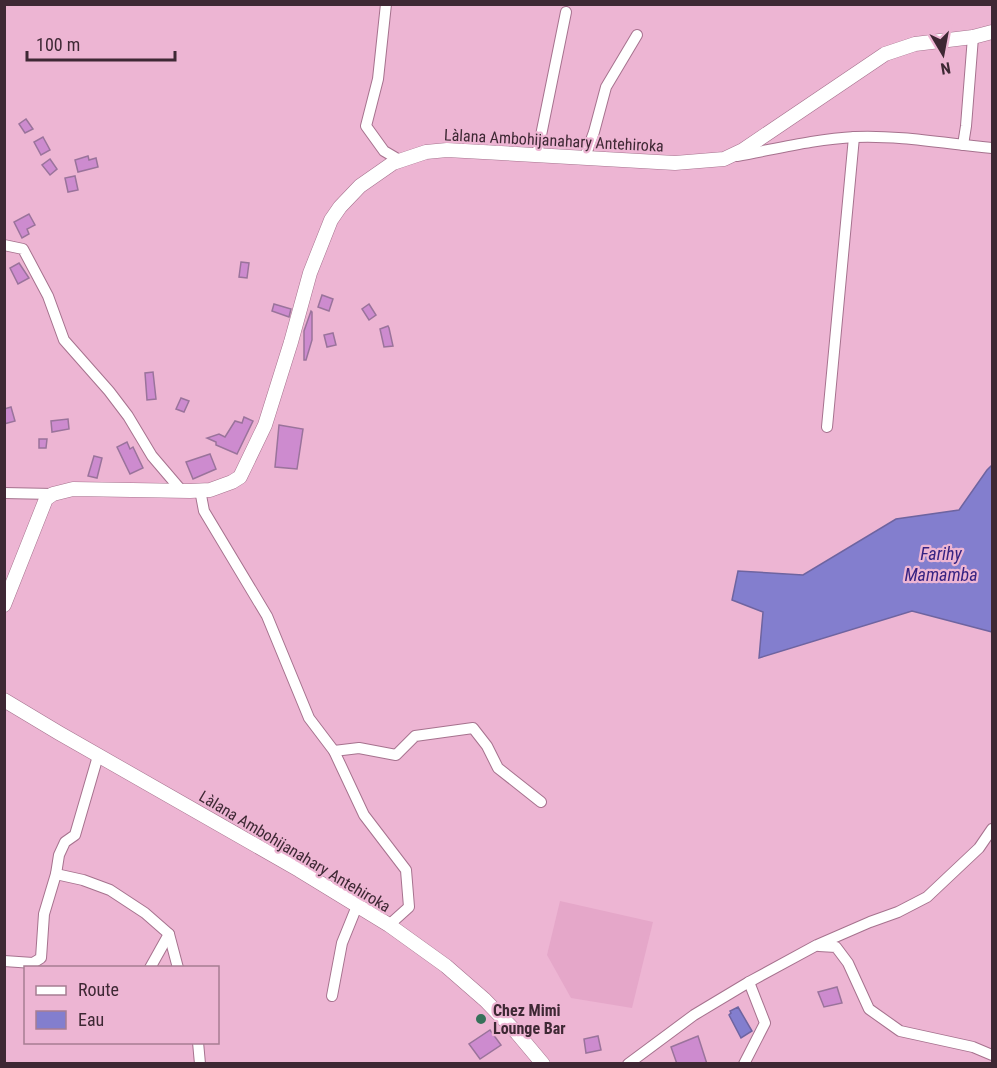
<svg xmlns="http://www.w3.org/2000/svg" width="997" height="1068" font-family="'Roboto Condensed',sans-serif">
<rect width="100%" height="100%" fill="#edb5d3"/>
<!-- built -->
<path fill="#e5a7c9" d="M560,901l93,21 -21,86 -61,-10 -24,-43z"/>
<!-- water -->
<g fill="#837ece" stroke="#6e64a0" stroke-width="1.5">
<path d="M992,465v167l-80,-21 -153,47 4,-46 -31,-12 6,-29 65,4 93,-56 63,-9 28,-40z"/>
<path d="M738,1007l14,24 -11,7 -12,-23 2,-2 -1,-2z"/>
</g>
<!-- building -->
<g fill="#cd8bcf" stroke="#9a739b" stroke-width="1.5">
<path d="M26,119l7,10 -8,4 -6,-9z"/>
<path d="M43,137l7,13 -9,5 -7,-13z"/>
<path d="M88,156l1,4 7,-2 2,9 -20,5 -3,-12z"/>
<path d="M50,159l7,10 -7,6 -8,-10z"/>
<path d="M75,176l3,14 -10,2 -3,-14z"/>
<path d="M29,214l6,11 -8,4 2,5 -7,4 -8,-16z"/>
<path d="M241,262l8,1 -2,15 -8,-1z"/>
<path d="M19,263l10,15 -11,6 -8,-16z"/>
<path d="M322,295l11,4 -4,12 -11,-4z"/>
<path d="M274,304l17,5 -2,8 -17,-6z"/>
<path d="M369,304l7,11 -7,5 -7,-11z"/>
<path d="M311,311l1,1v28l-6,20h-2v-29z"/>
<path d="M388,326l1,2 4,18 -9,1 -4,-18z"/>
<path d="M333,333l3,12 -9,2 -3,-12z"/>
<path d="M153,372l3,27 -9,1 -2,-27z"/>
<path d="M181,398l8,3 -5,11 -8,-3z"/>
<path d="M11,407l4,14 -11,3v-15z"/>
<path d="M244,417l9,4 -16,33 -21,-9v-3l-9,-4 12,-4 6,3 10,-16 7,2z"/>
<path d="M68,419l1,10 -17,3 -1,-11z"/>
<path d="M279,425l24,4 -6,40 -22,-2z"/>
<path d="M39,439h8l-1,9h-7z"/>
<path d="M127,442l3,7 3,-2 10,21 -13,6 -13,-27z"/>
<path d="M210,454l6,15 -23,10 -7,-17z"/>
<path d="M94,456l8,2 -5,20 -9,-2z"/>
<path d="M837,987l5,16 -18,4 -6,-15z"/>
<path d="M490,1030l11,15 -21,14 -11,-15z"/>
<path d="M598,1036l3,14 -15,3 -2,-14z"/>
<path d="M698,1036l9,28h-30l-6,-17z"/>
</g>
<g fill="none" stroke-linecap="round" stroke-linejoin="round">
<defs>
<g id="minor">
<path d="M386,4l-8,75 -12,47 18,25 17,10"/>
<path d="M963,145l3,-19 7,-89"/>
<path d="M537,155l29,-143"/>
<path d="M737,156c39,-7 78,-17 118,-19 44,-2 93,7 137,11"/>
<path d="M585,157l9,-25 12,-45 31,-52"/>
<path d="M4,245l19,4 25,47 16,44 45,51 19,25 24,40 29,34"/>
<path d="M827,427l27,-290"/>
<path d="M200,490l4,21 63,105 42,102 25,33 30,64 42,55 3,37 -20,18"/>
<path d="M4,493l49,1"/>
<path d="M334,751l25,-3 37,7 19,-19 58,-8 14,18 11,22 43,34"/>
<path d="M56,874l27,6 27,10 35,23 24,21 9,34"/>
<path d="M819,946l17,1 12,16 21,46 31,22 73,16 19,8"/>
<path d="M4,961l29,2 8,-5 3,-44 12,-40 3,-19 6,-13 10,-7 23,-79"/>
<path d="M150,968l19,-34"/>
<path d="M332,996l10,-53 15,-37"/>
<path d="M198,1042l2,22"/>
<path d="M628,1064l66,-49 55,-33 68,-37 53,-23 28,-10 29,-15 52,-49 13,-19"/>
<path d="M744,1064l21,-41 -16,-41"/>
</g>
<g id="tertiary">
<path d="M4,605l42,-106 7,-5 20,-5 117,2 20,-1 22,-8 8,-5 25,-52 26,-83 19,-69 21,-53 9,-13 20,-21 33,-23 33,-11 21,-2 228,13 49,-4 19,-9 142,-96 30,-10 58,-7 19,-5"/>
<path d="M4,700l55,33 240,137 90,55 57,41 39,34 32,33 26,31"/>
</g>
</defs>
<!-- minor casing -->
<use href="#minor" stroke="#a6728e" stroke-width="12"/>
<!-- tertiary casing -->
<use href="#tertiary" stroke="#a6728e" stroke-width="15"/>
<!-- minor -->
<use href="#minor" stroke="#fff" stroke-width="10"/>
<!-- tertiary -->
<use href="#tertiary" stroke="#fff" stroke-width="14"/>
</g>
<!-- markers -->
<circle fill="#37715a" stroke="#edb5d3" stroke-width="2" cx="481" cy="1019" r="6"/>
<g text-anchor="middle" stroke-width="4.5" stroke-linejoin="round" paint-order="stroke">
<!-- street labels -->
<g font-size="16" fill="#3e2834" stroke="#edb5d3">
<text transform="translate(554 140) rotate(3)" y="6">Làlana Ambohijanahary Antehiroka</text>
<text transform="translate(295 851) rotate(31)" y="6">Làlana Ambohijanahary Antehiroka</text>
</g>
<!-- poi labels -->
<g font-size="16" font-weight="bold" fill="#3e2834" stroke="#edb5d3" text-anchor="start">
<text x="493" y="1016">Chez Mimi<tspan x="493" dy="18">Lounge Bar</tspan></text>
</g>
<!-- water labels -->
<g font-size="18" font-style="italic" fill="#372382" stroke="#edb5d3">
<text x="941" y="560">Farihy<tspan x="941" dy="21">Mamamba</tspan></text>
</g>
</g>
<!-- border -->
<rect width="997" height="1068" fill="none" stroke="#3e2834" stroke-width="12"/>
<!-- legend -->
<rect x="24" y="966" width="195" height="78" fill="#edb5d3" stroke="#a77d93" stroke-width="1.5"/>
<rect x="36" y="986" width="30" height="9" fill="#ffffff" stroke="#a77d93" stroke-width="1.5"/>
<text x="78" y="996" font-size="18" fill="#3e2834">Route</text>
<rect x="36" y="1011" width="30" height="18" fill="#837ece" stroke="#a77d93" stroke-width="1.5"/>
<text x="78" y="1026" font-size="18" fill="#3e2834">Eau</text>
<!-- north arrow -->
<g transform="translate(943 54) rotate(170)" stroke="#edb5d3" stroke-width="4.5" paint-order="stroke">
<path d="M0-4.5L10 22L0 15L-10 22Z" fill="#3e2834"/>
<text y="-9" font-size="16" font-weight="bold" text-anchor="middle" fill="#3e2834">N</text>
</g>
<!-- scale -->
<path d="M27 51v9h148v-9" fill="none" stroke="#3e2834" stroke-width="3"/>
<text x="36" y="51" font-size="18" fill="#3e2834" stroke="#edb5d3" stroke-width="4.5" paint-order="stroke">100 m</text>
</svg>
